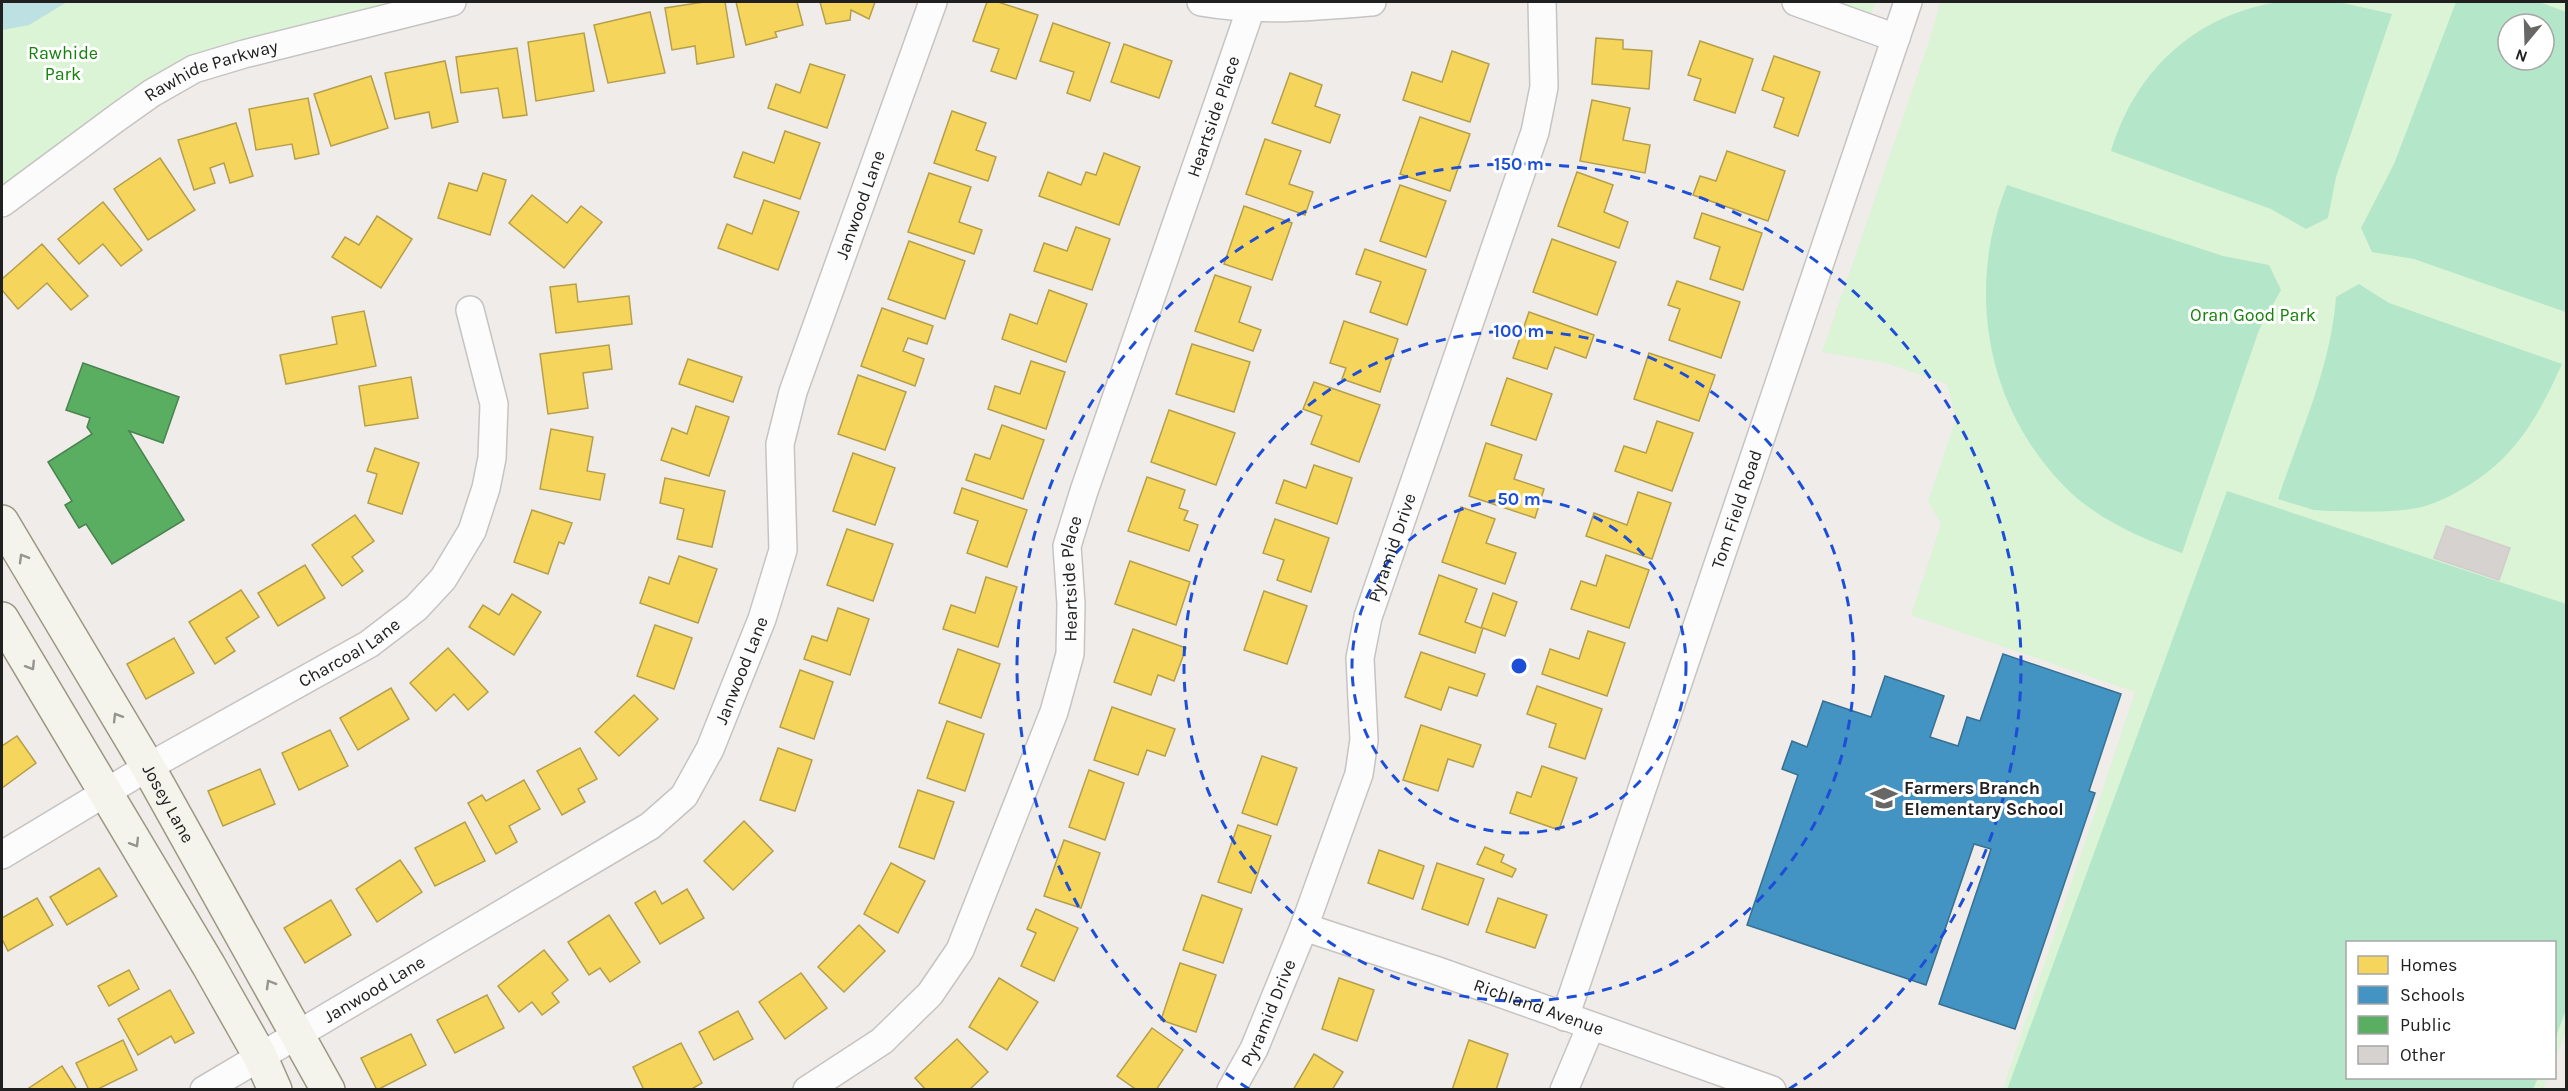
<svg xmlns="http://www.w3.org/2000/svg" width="2568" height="1091" font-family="Karla,sans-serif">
<rect width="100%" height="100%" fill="#efece9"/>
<!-- park -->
<g fill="#daf4d5" fill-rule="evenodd">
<path d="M2,2h424l-231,58 -67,31 -126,97z"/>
<path d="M1809,2h66l-6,18z"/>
<path d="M1940,2h626v1028l-11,31 -1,-119h-206v136h200l-5,11h-540l132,-397 -224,-77 30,-91 -13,-23 28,-82 -9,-35 -61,-21 -64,-11 108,-313zM2508,24h36v36h-36z"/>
</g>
<!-- pitch -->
<g fill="#b4e6c9" fill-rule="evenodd">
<path d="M2278,2h60l54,12 -56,163 -8,41 -22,11 -35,-20 -160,-58c25,-81 83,-135 167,-149z"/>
<path d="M2456,2h83l27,10v300l-152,-53 -42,-7 -11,-24 33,-64zM2508,24h36v36h-36z"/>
<path d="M2007,185l216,71 46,9 12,25 -22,40 -77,223c-42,-15 -87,-35 -118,-67 -79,-81 -98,-198 -57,-301z"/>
<path d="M2359,284l30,19 173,61c-25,55 -49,98 -105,128 -14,8 -30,15 -46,17 -27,4 -56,2 -83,2l-14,-1 -36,-11c22,-66 53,-132 58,-202z"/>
<path d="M2227,491l339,113v406l-11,29 -1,-97h-206v136h190l-5,11 -526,1z"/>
</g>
<!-- water -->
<path fill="#bde0e2" d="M2,2h65l-38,23 -27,5z"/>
<!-- homes -->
<g fill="#f6d55c" stroke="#b69f4a" stroke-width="1.5">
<path d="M704,2h21l9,55 -37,7 -2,-18 -23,4 -7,-42z"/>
<path d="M736,2h61l6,23 -28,7 2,5 -31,8z"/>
<path d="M820,2h55l-6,17 -18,-9 -1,10 -24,4z"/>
<path d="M987,2h11l40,13 -22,64 -25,-8 8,-22 -26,-8z"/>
<path d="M650,12l15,61 -57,10 -14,-58z"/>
<path d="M1053,23l57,20 -20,58 -23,-8 7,-21 -34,-11z"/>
<path d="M584,33l10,58 -58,10 -8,-59z"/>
<path d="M1596,38l27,2v9l29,2 -3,38 -57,-5z"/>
<path d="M1700,41l53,18 -18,54 -41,-13 7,-21 -13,-4z"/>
<path d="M1124,44l48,17 -13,37 -48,-16z"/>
<path d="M517,48l10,67 -24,3 -5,-30 -37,5 -5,-36z"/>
<path d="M1452,51l37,13 -19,58 -67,-22 9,-28 30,10z"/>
<path d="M1774,56l46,16 -22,64 -24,-9 10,-29 -22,-8z"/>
<path d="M445,61l13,61 -26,6 -3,-16 -34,7 -10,-46z"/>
<path d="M810,64l35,11 -18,53 -59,-20 8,-24 24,9z"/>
<path d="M1290,73l32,12 -7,21 25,9 -10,28 -58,-20z"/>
<path d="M371,76l17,52 -57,18 -17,-52z"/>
<path d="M308,98l11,56 -24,5 -3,-15 -36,6 -7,-41z"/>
<path d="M1592,100l38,8 -7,32 27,5 -5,28 -65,-12z"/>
<path d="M952,111l34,12 -10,27 20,7 -8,24 -54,-18z"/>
<path d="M1420,117l50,17 -20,57 -50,-17z"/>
<path d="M236,123l17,53 -23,7 -6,-20 -14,5 5,15 -21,7 -16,-50z"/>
<path d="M785,131l35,12 -20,56 -66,-22 9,-25 31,11z"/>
<path d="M1265,139l36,12 -12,33 24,8 -8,23 -59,-21z"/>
<path d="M1727,151l58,20 -17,50 -75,-26 7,-19 16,5z"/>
<path d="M1104,153l36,14 -21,58 -80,-29 9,-24 33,13 5,-13 10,3z"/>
<path d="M160,158l35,52 -47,30 -34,-51z"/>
<path d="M1577,172l36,13 -9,27 24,10 -9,26 -61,-22z"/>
<path d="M483,173l23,7 -16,55 -52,-17 11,-35 28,8z"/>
<path d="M929,173l42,14 -12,35 23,8 -8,24 -66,-22z"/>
<path d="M1400,185l46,16 -20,56 -46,-16z"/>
<path d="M532,195l35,28 14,-17 21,16 -38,46 -55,-45z"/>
<path d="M764,200l35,12 -21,58 -60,-22 9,-24 25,10z"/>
<path d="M103,202l39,48 -21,16 -18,-22 -24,20 -21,-25z"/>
<path d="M1244,206l48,17 -20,57 -48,-16z"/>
<path d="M1702,213l60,20 -19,57 -33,-11 10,-32 -26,-9z"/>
<path d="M377,216l35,23 -31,49 -49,-31 13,-20 14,8z"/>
<path d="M1076,227l34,12 -18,51 -58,-19 10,-28 23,8z"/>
<path d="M1552,239l64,23 -19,53 -64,-23z"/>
<path d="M909,241l56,20 -20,58 -57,-20z"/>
<path d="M42,244l46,52 -17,14 -24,-27 -29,26 -16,-19v-11z"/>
<path d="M1365,249l61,21 -19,55 -37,-13 11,-30 -25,-8z"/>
<path d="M1215,275l36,12 -12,35 22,8 -8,21 -58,-20z"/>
<path d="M1677,281l63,21 -19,56 -52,-18 11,-31 -12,-4z"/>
<path d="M576,284l2,18 51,-6 3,28 -76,9 -6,-46z"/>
<path d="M1049,290l38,14 -21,58 -64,-23 8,-25 27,10z"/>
<path d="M882,308l51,18 -6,18 -19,-6 -5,13 21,8 -9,27 -54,-20z"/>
<path d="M364,311l12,55 -90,18 -6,-29 57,-11 -5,-27z"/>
<path d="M1529,312l65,23 -8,23 -31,-11 -8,22 -34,-11z"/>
<path d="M1344,321l54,18 -18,53 -38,-13 4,-11 -16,-5z"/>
<path d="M1192,344l58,18 -16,50 -58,-18z"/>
<path d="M609,345l3,24 -29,4 5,35 -40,6 -8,-60z"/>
<path d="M1649,353l66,22 -16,46 -65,-22z"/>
<path d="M688,359l54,18 -9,25 -54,-18z"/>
<path d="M1031,361l34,11 -19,57 -58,-20 7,-23 25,8z"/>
<path d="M858,375l48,17 -21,58 -47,-16z"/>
<path d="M411,377l7,41 -53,8 -6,-40z"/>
<path d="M1507,378l45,16 -16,46 -45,-15z"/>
<path d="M1314,382l66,23 -21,57 -48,-18 11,-28 -19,-7z"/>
<path d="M696,406l33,11 -20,59 -48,-16 11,-32 15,6z"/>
<path d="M1169,410l66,23 -19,52 -65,-23z"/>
<path d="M1657,421l36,12 -21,58 -57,-20 9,-25 22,7z"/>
<path d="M1002,425l42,15 -21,59 -57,-19 9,-26 15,5z"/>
<path d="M551,429l42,8 -6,34 18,3 -5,26 -60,-11z"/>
<path d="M1486,443l36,12 -8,24 30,10 -9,29 -66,-22z"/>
<path d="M375,448l44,15 -17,51 -34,-11 9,-29 -10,-3z"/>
<path d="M853,453l42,15 -20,57 -42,-14z"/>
<path d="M1314,465l38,13 -15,46 -61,-21 8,-23 22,8z"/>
<path d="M1147,477l38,13 -6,18 9,3 -4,9 14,5 -9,26 -61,-20z"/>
<path d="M665,478l60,13 -13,56 -35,-8 7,-30 -24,-6z"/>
<path d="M962,488l65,22 -20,57 -40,-14 11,-32 -24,-8z"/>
<path d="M1638,492l33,11 -19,56 -66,-23 8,-23 33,12z"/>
<path d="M1461,507l34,12 -9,24 30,10 -11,31 -63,-22z"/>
<path d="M532,510l40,13 -8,21 -5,-2 -11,32 -34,-12z"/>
<path d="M355,515l19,26 -22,16 11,14 -21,15 -30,-41z"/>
<path d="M1275,519l54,19 -18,54 -34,-12 7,-20 -21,-7z"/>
<path d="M847,529l46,15 -20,57 -46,-16z"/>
<path d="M1606,555l43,15 -20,58 -58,-19 10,-28 15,5z"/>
<path d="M679,556l38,13 -19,54 -58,-20 9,-26 20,7z"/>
<path d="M1130,561l60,21 -14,43 -61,-21z"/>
<path d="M305,565l20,33 -47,28 -20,-33z"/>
<path d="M1439,575l38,14 -12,33 16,6 12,-35 24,9 -12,34 -22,-8 -8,25 -56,-19z"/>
<path d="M986,577l31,10 -19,60 -55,-18 8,-24 24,8z"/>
<path d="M241,590l18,27 -33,21 9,13 -20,13 -26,-42z"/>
<path d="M1264,591l43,15 -20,58 -43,-14z"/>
<path d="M512,594l29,18 -27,43 -45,-28 14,-22 16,10z"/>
<path d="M838,608l31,11 -19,56 -46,-16 8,-23 15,5z"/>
<path d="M655,625l37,13 -18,51 -37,-13z"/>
<path d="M1133,629l53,19 -12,33 -16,-6 -7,20 -37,-13z"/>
<path d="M1588,631l37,12 -18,53 -65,-22 8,-25 29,10z"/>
<path d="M174,638l20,35 -48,26 -19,-35z"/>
<path d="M448,648l40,44 -20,18 -14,-16 -18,17 -26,-28z"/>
<path d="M958,649l42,15 -19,54 -42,-15z"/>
<path d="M1421,652l64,22 -8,22 -28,-9 -8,23 -36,-13z"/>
<path d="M800,670l33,12 -19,57 -34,-12z"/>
<path d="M1537,686l65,23 -17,50 -36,-12 7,-23 -29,-10z"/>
<path d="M391,688l18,31 -51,31 -18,-32z"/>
<path d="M634,695l24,24 -39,37 -24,-24z"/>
<path d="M1112,707l63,22 -10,27 -18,-6 -9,25 -44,-15z"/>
<path d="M947,721l37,13 -19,57 -38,-13z"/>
<path d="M1421,725l60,20 -8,22 -25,-8 -10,32 -35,-11z"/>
<path d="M330,730l18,36 -49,24 -17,-37z"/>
<path d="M17,736l19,27 -34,25v-42z"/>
<path d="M580,748l17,31 -19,10 7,13 -23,13 -25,-44z"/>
<path d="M778,748l34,12 -17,51 -35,-11z"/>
<path d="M1262,756l35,12 -20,57 -35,-12z"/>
<path d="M1542,766l35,12 -18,52 -49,-17 7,-21 14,5z"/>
<path d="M260,769l15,35 -52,22 -15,-35z"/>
<path d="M1089,770l35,13 -19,57 -36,-13z"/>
<path d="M524,780l16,29 -31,17 8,16 -21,12 -28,-51 14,-8 4,6z"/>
<path d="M918,790l36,12 -20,57 -35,-12z"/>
<path d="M744,821l29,30 -40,39 -29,-29z"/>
<path d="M465,822l20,39 -50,25 -20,-38z"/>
<path d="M1238,825l33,11 -20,57 -33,-11z"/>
<path d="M1064,840l36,13 -19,55 -37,-12z"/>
<path d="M1485,847l19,8 -3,7 15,7 -4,8 -35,-13z"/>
<path d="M1379,850l45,16 -11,33 -45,-16z"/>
<path d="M400,860l22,32 -45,30 -21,-33z"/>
<path d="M891,863l34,18 -27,52 -34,-19z"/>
<path d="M1437,863l47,16 -16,46 -46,-16z"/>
<path d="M99,868l18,28 -50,29 -17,-28z"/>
<path d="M687,889l17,29 -44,26 -25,-41 20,-12 7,13z"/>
<path d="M1202,895l40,14 -19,54 -40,-13z"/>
<path d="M37,898l16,27 -45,26 -6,-12v-21z"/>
<path d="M1498,898l49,17 -12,33 -49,-16z"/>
<path d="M331,900l20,35 -46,28 -21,-35z"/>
<path d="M1036,909l42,19 -24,53 -33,-15 15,-33 -9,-4z"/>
<path d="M609,915l31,47 -30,20 -10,-14 -11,7 -21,-33z"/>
<path d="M859,925l26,26 -41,41 -26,-25z"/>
<path d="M544,950l24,30 -16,13 7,9 -17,13 -10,-13 -13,10 -21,-26z"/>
<path d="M1180,963l36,12 -20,57 -35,-12z"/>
<path d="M129,970l10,19 -30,17 -11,-20z"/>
<path d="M801,973l26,35 -42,31 -26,-37z"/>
<path d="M999,978l39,24 -31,48 -38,-23z"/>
<path d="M1339,978l35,12 -17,51 -35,-12z"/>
<path d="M170,990l24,43 -19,10 -4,-7 -33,19 -20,-36z"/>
<path d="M487,995l17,33 -49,25 -18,-33z"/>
<path d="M738,1011l15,28 -39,21 -15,-28z"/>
<path d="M1152,1028l31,22 -27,40h-19l-20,-14z"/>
<path d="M411,1034l15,31 -49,25 -16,-32z"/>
<path d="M957,1039l31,33 -19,18h-43l-11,-12z"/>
<path d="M123,1040l14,30 -41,20h-7l-13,-27z"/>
<path d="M1469,1040l39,14 -12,36h-44z"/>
<path d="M681,1043l21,40 -12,7h-46l-11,-23z"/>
<path d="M1314,1054l29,18 -11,18h-39z"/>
<path d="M62,1066l15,24h-51z"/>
</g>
<!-- schools -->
<path fill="#4393c3" stroke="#387092" stroke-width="1.5" d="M2003,654l118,40 -32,97 6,2 -80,236 -76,-25 52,-155 -17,-5 -48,141 -179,-60 51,-150 -16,-6 10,-28 15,6 16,-46 48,16 14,-41 48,16 11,4 -14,41 28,9 9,-29 13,4z"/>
<!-- public -->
<path fill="#5aae61" stroke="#49834e" stroke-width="1.5" d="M83,363l96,34 -16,46 -34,-12 55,89 -72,44 -26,-40 -7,4 -14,-23 7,-4 -24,-39 44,-28 -5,-7 3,-9 -24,-8z"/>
<!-- building -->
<path fill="#d6d2d0" stroke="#d2cdca" stroke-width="1.5" d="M2446,526l64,22 -11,32 -65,-22z"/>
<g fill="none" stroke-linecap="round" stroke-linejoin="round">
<defs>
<g id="minor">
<path d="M1201,2c57,10 113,5 171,0"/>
<path d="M1796,2l100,36"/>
<path id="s1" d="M2,203l116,-86 34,-24 42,-24 50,-15 208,-52"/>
<path id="s2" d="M2,855l146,-88 221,-123 47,-36 27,-29 29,-48 14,-43 6,-30 2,-54 -24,-94"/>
<path id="s3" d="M1304,927l131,43 337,120"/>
<path id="s4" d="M1565,1017l343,-1015"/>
<path id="s5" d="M204,1090l446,-264 34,-30 26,-47 52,-130 21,-69 -3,-106 13,-52 140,-390"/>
<path id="s6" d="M807,1090l75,-49 48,-47 30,-44 94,-238 16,-58 1,-50 -4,-58 17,-55 167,-483"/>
<path id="s7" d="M1231,1090l23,-41 50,-122 55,-153 5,-34 -4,-82 8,-41 167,-485 9,-45 -2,-85"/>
<path d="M1564,1090l27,-64"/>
</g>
<g id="secondary">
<path id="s8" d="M2,522l146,245 180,323"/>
<path d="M2,619l207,347 51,90 15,34"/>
</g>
</defs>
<!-- minor casing -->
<use href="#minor" stroke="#c6c4c3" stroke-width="30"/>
<!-- secondary casing -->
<use href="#secondary" stroke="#9a9880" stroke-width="36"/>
<!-- minor -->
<use href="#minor" stroke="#fdfcfc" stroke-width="27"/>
<!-- secondary -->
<use href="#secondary" stroke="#f4f3ec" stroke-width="33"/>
</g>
<!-- one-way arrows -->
<defs><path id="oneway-chevron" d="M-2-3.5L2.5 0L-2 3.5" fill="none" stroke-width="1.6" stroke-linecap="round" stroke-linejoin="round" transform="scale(1.5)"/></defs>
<g stroke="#959490">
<use href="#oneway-chevron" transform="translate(23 558) rotate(-120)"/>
<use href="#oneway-chevron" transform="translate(31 666) rotate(58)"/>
<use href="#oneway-chevron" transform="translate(117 717) rotate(-121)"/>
<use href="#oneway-chevron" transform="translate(135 843) rotate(59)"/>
<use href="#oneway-chevron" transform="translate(270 984) rotate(-120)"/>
</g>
<!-- distance rings -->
<g fill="none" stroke="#1d4ed8" stroke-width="3" stroke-dasharray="10 8">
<circle cx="1519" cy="666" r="167"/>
<circle cx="1519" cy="666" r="335"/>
<path d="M1249 1089A502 502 0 1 1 1789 1089"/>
</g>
<!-- icons -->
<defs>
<symbol id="school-bare" viewBox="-9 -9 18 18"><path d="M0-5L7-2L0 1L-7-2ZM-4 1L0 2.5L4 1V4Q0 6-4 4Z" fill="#686766" stroke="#fff" stroke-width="2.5" paint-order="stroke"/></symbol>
</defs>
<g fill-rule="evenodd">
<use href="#school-bare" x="1865" y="779" width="38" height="38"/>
</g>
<g text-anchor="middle" stroke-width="6" stroke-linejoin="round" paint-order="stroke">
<!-- park labels -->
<g font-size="18" fill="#138309" stroke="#fff">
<text x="63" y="59">Rawhide<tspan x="63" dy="21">Park</tspan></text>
<text x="2253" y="321">Oran Good Park</text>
</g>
<!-- street labels -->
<g font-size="18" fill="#202020" stroke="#fff">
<text dy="6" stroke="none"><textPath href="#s1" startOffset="250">Rawhide Parkway</textPath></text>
<text dy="6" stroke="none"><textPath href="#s6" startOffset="1088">Heartside Place</textPath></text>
<text dy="6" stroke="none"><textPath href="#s5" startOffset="1188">Janwood Lane</textPath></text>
<text dy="6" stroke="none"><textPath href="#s4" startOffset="536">Tom Field Road</textPath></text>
<text dy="6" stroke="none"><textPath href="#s7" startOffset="573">Pyramid Drive</textPath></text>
<text dy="6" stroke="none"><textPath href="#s6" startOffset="602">Heartside Place</textPath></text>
<text dy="6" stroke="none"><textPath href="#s2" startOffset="402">Charcoal Lane</textPath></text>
<text dy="6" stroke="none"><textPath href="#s5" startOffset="702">Janwood Lane</textPath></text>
<text dy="6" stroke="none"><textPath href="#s8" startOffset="327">Josey Lane</textPath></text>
<text dy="6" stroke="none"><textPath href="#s5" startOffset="198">Janwood Lane</textPath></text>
<text dy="6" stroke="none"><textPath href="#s3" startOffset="248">Richland Avenue</textPath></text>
<text dy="6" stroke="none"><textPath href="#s7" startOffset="86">Pyramid Drive</textPath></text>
</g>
<!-- poi labels -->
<g font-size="18" font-weight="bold" fill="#202020" stroke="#fff" text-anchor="start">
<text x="1904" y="794">Farmers Branch<tspan x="1904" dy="21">Elementary School</tspan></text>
</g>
</g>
<circle cx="1519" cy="666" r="9" fill="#1d4ed8" stroke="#fff" stroke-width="3"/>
<g font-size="18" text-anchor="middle" font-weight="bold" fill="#1d4ed8" stroke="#fff" stroke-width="6" stroke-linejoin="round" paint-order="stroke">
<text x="1519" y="170">150 m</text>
<text x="1519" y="337">100 m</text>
<text x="1519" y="505">50 m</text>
</g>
<!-- border -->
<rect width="2568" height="1091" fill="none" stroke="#202020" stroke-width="6"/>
<!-- legend -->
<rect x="2346" y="941" width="210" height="138" fill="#ffffff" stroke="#a6a6a6" stroke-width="1.5"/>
<rect x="2358" y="956" width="30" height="18" fill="#f6d55c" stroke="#a6a6a6" stroke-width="1.5"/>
<text x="2400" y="971" font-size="18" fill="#202020">Homes</text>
<rect x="2358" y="986" width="30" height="18" fill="#4393c3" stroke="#a6a6a6" stroke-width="1.5"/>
<text x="2400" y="1001" font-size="18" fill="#202020">Schools</text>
<rect x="2358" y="1016" width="30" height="18" fill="#5aae61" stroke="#a6a6a6" stroke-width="1.5"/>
<text x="2400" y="1031" font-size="18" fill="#202020">Public</text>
<rect x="2358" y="1046" width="30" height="18" fill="#d6d2d0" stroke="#a6a6a6" stroke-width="1.5"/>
<text x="2400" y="1061" font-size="18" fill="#202020">Other</text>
<!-- north arrow -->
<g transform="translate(2526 42) rotate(199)"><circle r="28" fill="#ffffff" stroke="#a6a6a6" stroke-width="1.5"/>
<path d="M0-4.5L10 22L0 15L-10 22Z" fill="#686766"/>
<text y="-9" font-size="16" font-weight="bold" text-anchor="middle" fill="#202020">N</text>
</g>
</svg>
